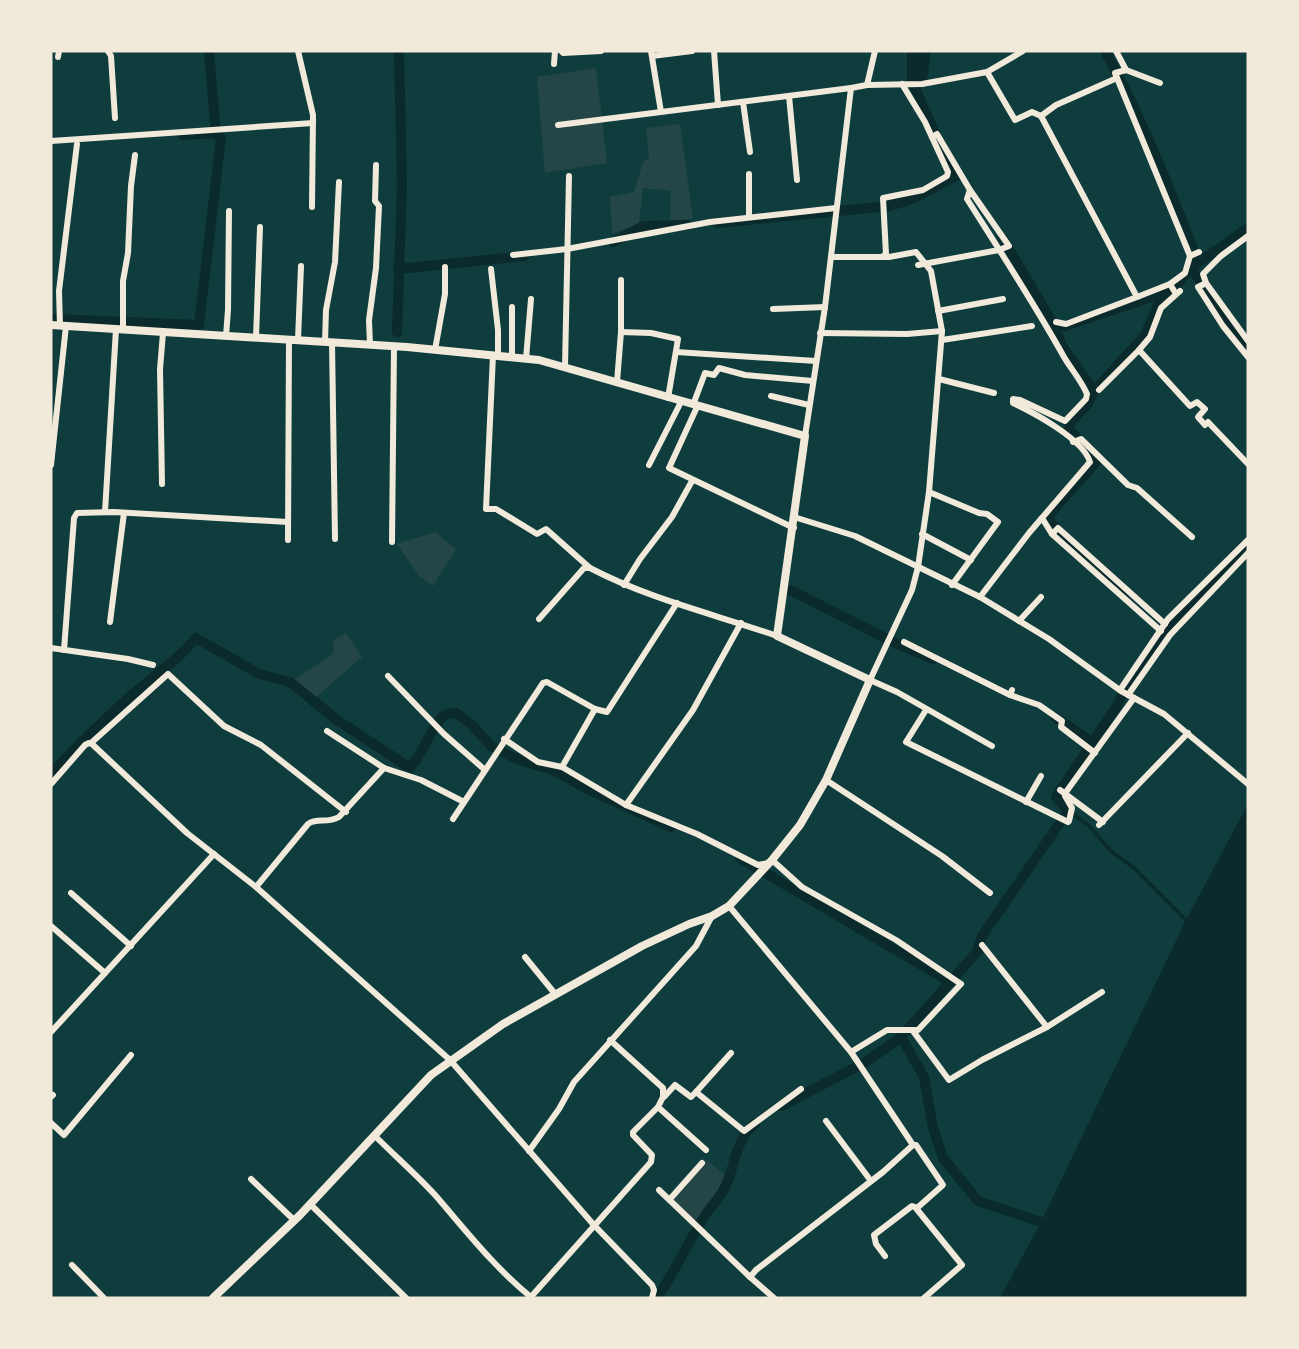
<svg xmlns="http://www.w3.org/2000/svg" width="1299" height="1349" font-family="'Times New Roman',serif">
<rect width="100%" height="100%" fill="#0f3d3e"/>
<!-- green -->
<g fill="#244646">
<path d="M596,68l11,95 -62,10 -8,-96z"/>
<path d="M680,124l13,95 -23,2 1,-30 -28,-3 -4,35 -27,11 -2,-37 24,-5 9,-30 6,-4 -3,-30z"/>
<path d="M435,532l21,17 -23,37 -13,-9 -23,-33z"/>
<path d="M346,633l16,24 -46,40 -23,-17 40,-26 1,-14z"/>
<path d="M707,1160l19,16c-7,17 -18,34 -32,45l-24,-22z"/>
</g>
<!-- water -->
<g fill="#0a2a2b">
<path d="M907,51h24l-4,32 -20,-1z"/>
<path d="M1248,804v494h-248l41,-76 145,-302z"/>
</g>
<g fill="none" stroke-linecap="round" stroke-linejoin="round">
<!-- stream -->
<path stroke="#0a2a2b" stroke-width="3.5" d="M1070,812l19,14 23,26 22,16 52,52"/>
<!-- canal -->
<g stroke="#0a2a2b" stroke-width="10">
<path d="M1105,51c37,67 66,140 93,211"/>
<path d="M913,83l27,62 17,30"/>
<path d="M183,135l33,-2 -7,-82"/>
<path d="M717,223l173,-17 24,-8 44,-23"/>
<path d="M1003,239l51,86 11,1 98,-33"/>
<path d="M613,242l31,-16 43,-1"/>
<path d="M1191,268l57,80"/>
<path d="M398,269l126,-13"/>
<path d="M51,319l148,6 22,-187 -5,-5"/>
<path d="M1054,325l8,21 32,45"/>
<path d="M397,332l5,-147 -3,-134"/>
<path d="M790,590l109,55 34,14"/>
<path d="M1124,595l-73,-72 -2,-8 49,-55 -29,-31 2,-7 16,-17 7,-14 51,-56 18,-42 8,-1 20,-24 57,-40"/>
<path d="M1055,717l38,26"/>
<path d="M51,774c27,-30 58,-59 89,-86 19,-16 41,-31 56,-50l63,36 31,8 47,38 73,48c12,-12 25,-49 35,-53 0,-1 10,-2 11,-2l16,12 19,21 28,14 34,10 36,20 82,37"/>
<path d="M740,858l210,124"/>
<path d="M901,1037l23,40 9,51 10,30 35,43 63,21"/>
<path d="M781,1106l85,-44 35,-25 76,-85 5,-16 86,-125 -12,-14 60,-90c31,-63 82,-114 131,-162"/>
<path d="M658,1296c17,-25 30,-53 46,-79 6,-10 14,-17 19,-26 12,-20 12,-54 33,-68"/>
</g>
<!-- minor -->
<g stroke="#f1e9da" stroke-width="6">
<path d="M108,51l3,5 4,62"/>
<path d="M298,51l15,64 -1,92"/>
<path d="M561,51l2,2 38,-2"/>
<path d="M651,51l10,61"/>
<path d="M714,51l4,54"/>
<path d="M1116,51l10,19"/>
<path d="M652,56l40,-5"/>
<path d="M58,57l1,-6"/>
<path d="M554,64l1,-13"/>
<path d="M987,72l28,48 17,-8 9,4"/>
<path d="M1117,78l-61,27 -15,11 96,181 33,-13"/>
<path d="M1160,83l-34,-13 -11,3 75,183"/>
<path d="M867,85l8,-34"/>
<path d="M789,96l8,84"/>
<path d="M743,102l7,50"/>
<path d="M558,125l293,-37"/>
<path d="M932,137l5,-3 33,56"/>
<path d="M51,141l262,-18"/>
<path d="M749,216v-42"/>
<path d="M1248,236l-27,20 -18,18 3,9 42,58"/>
<path d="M513,255l54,-6 143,-27 126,-14"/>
<path d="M831,257h58l27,-5 15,19 11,60 -13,161 -11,75 -6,23 -42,90 27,12 95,54"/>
<path d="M882,257l4,-3 -3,-56 40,-8 24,-14 1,-4 -23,-50 -23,-38"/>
<path d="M918,265l81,-15 10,-4 -39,-56 -3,9c33,52 67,104 97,158 7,12 17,23 23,37l-1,5 -21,22 -45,-21 -7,-1v4c21,10 70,36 77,59l-61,71 -49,64"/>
<path d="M491,269l7,61v26"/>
<path d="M1206,283l-8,4 25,39 25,31"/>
<path d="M1176,294l-6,-10 15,-11 5,-17 9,-4"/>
<path d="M512,307v50"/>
<path d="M773,309l52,-2"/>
<path d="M938,311l65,-12"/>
<path d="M1056,322l10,2 71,-27"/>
<path d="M60,326l-1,-35 18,-147"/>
<path d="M123,330v-49l5,-28 3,-67 4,-31"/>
<path d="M621,332l30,1 27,6 -10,59"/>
<path d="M820,333l87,1 35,-3"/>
<path d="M226,336l2,-26 1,-99"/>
<path d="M256,338l4,-111"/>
<path d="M298,340l3,-74"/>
<path d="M942,340l90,-14"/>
<path d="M325,342l1,-32 9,-48 4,-80"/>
<path d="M332,342l3,197"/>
<path d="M370,345l-1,-25 7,-52 3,-62 -4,-5 1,-36"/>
<path d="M435,350l10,-56v-27"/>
<path d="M1139,350l11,-13 11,-29 19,-17"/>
<path d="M676,352l140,9"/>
<path d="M493,355l-7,154h10l41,25 9,-5 44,39"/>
<path d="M526,359l5,-60"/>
<path d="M565,367l4,-191"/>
<path d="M939,379l55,14"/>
<path d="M617,382l4,-50v-52"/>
<path d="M1099,390l40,-40 51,56 7,-4 8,7 -7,8 7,8 3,-3 40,42"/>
<path d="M771,396l38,9"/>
<path d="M693,405l12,-32 9,2 5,-7 26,7 68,6"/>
<path d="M697,407l-28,61 125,60"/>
<path d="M805,436l20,-129 26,-219 16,-3 55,-1 65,-12 36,-21"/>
<path d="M1073,442l8,-3 47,46 9,3 55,49"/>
<path d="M51,465l15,-139"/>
<path d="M649,465l32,-63"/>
<path d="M162,484l-2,-115 3,-36"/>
<path d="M929,492l50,21 8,1 11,8 -46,63"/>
<path d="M105,512l11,-183"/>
<path d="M794,517l61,19 125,61 69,42 72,52 43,23 84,70"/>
<path d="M1042,518l10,16 109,97"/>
<path d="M922,534l49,26"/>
<path d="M1052,534l6,-6 107,96"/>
<path d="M288,540l1,-200"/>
<path d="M392,542l2,-196"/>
<path d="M624,585l16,-26 32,-42 20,-36"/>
<path d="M539,619l45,-51h6c59,31 124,46 187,68"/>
<path d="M1019,621l22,-24"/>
<path d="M110,622l14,-109"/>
<path d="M904,642l106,53"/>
<path d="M51,648l77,11 25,6"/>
<path d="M64,650l10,-132 3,-5 37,-1 174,10"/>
<path d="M388,676l56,58 41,36"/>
<path d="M1012,690l-2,5 29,10 23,16 -1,6 34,26"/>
<path d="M1120,690l48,-71 80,-79"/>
<path d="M1128,695l42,-60 78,-82"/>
<path d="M926,710l-20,32 162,80"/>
<path d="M327,731l57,37 37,12 43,22"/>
<path d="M504,739l34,23 24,5 64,38 71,29 61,31 10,-2"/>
<path d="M91,743l77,-69 56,52 37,19 85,67"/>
<path d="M562,767l33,-58"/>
<path d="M826,780l116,76 48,37"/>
<path d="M51,784l34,-39 4,-2 3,1 95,89 69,54 194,173 143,164 59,61 2,5 -2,8"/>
<path d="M1060,790l43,32"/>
<path d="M1026,802l15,-26"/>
<path d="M626,805l67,-95 48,-87"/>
<path d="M453,819l90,-136 4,-1 48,27 12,3 70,-109"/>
<path d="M1069,821l3,-13 -7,-12 1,-4 68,-94"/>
<path d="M1099,825l89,-92"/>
<path d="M772,860l30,27 94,53 65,44 -43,46h-31l-36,22"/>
<path d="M256,887l52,-63c9,-7 19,0 31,-7l45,-49"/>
<path d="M71,893l60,53"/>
<path d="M729,906l122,146 62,93 -30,27 -127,98 -6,7 24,21"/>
<path d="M51,926l54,47"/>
<path d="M982,945l65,82 55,-35"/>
<path d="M525,957l31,38"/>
<path d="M913,1031l36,49 33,-20 65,-33"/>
<path d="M51,1032l163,-178"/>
<path d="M610,1040l53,48v9l-5,10 48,43"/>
<path d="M731,1053l-35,39 48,39 57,-42"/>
<path d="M51,1097l2,-2"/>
<path d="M664,1097l11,-12 16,12 5,-5"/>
<path d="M826,1121l45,60"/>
<path d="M51,1123l13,12 67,-80"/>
<path d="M374,1135c21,21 43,40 62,61 31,36 59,72 96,102"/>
<path d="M913,1145h3l27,40 -26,23"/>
<path d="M529,1151l30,-42 15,-27 122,-136 16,-30"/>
<path d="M251,1179l43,41"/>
<path d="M659,1190l91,87"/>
<path d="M670,1199l32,-36"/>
<path d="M310,1204l96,94"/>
<path d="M885,1256l-9,-12 -2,-9 38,-29 3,1 47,58 -38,33"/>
<path d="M72,1265l32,33"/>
<path d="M530,1298l121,-136 1,-7 -19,-20v-3l25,-25"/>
</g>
<!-- tertiary -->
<path stroke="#f1e9da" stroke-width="8" d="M51,325l356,22 132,13 266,76 -28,200 93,44 -44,100 -26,45 -28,35 -43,46 -17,10 -23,8 -47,22 -139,78 -72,51 -131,140 -87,83"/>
</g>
<!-- border -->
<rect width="1299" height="1349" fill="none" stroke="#f1e9da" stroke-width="105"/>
</svg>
